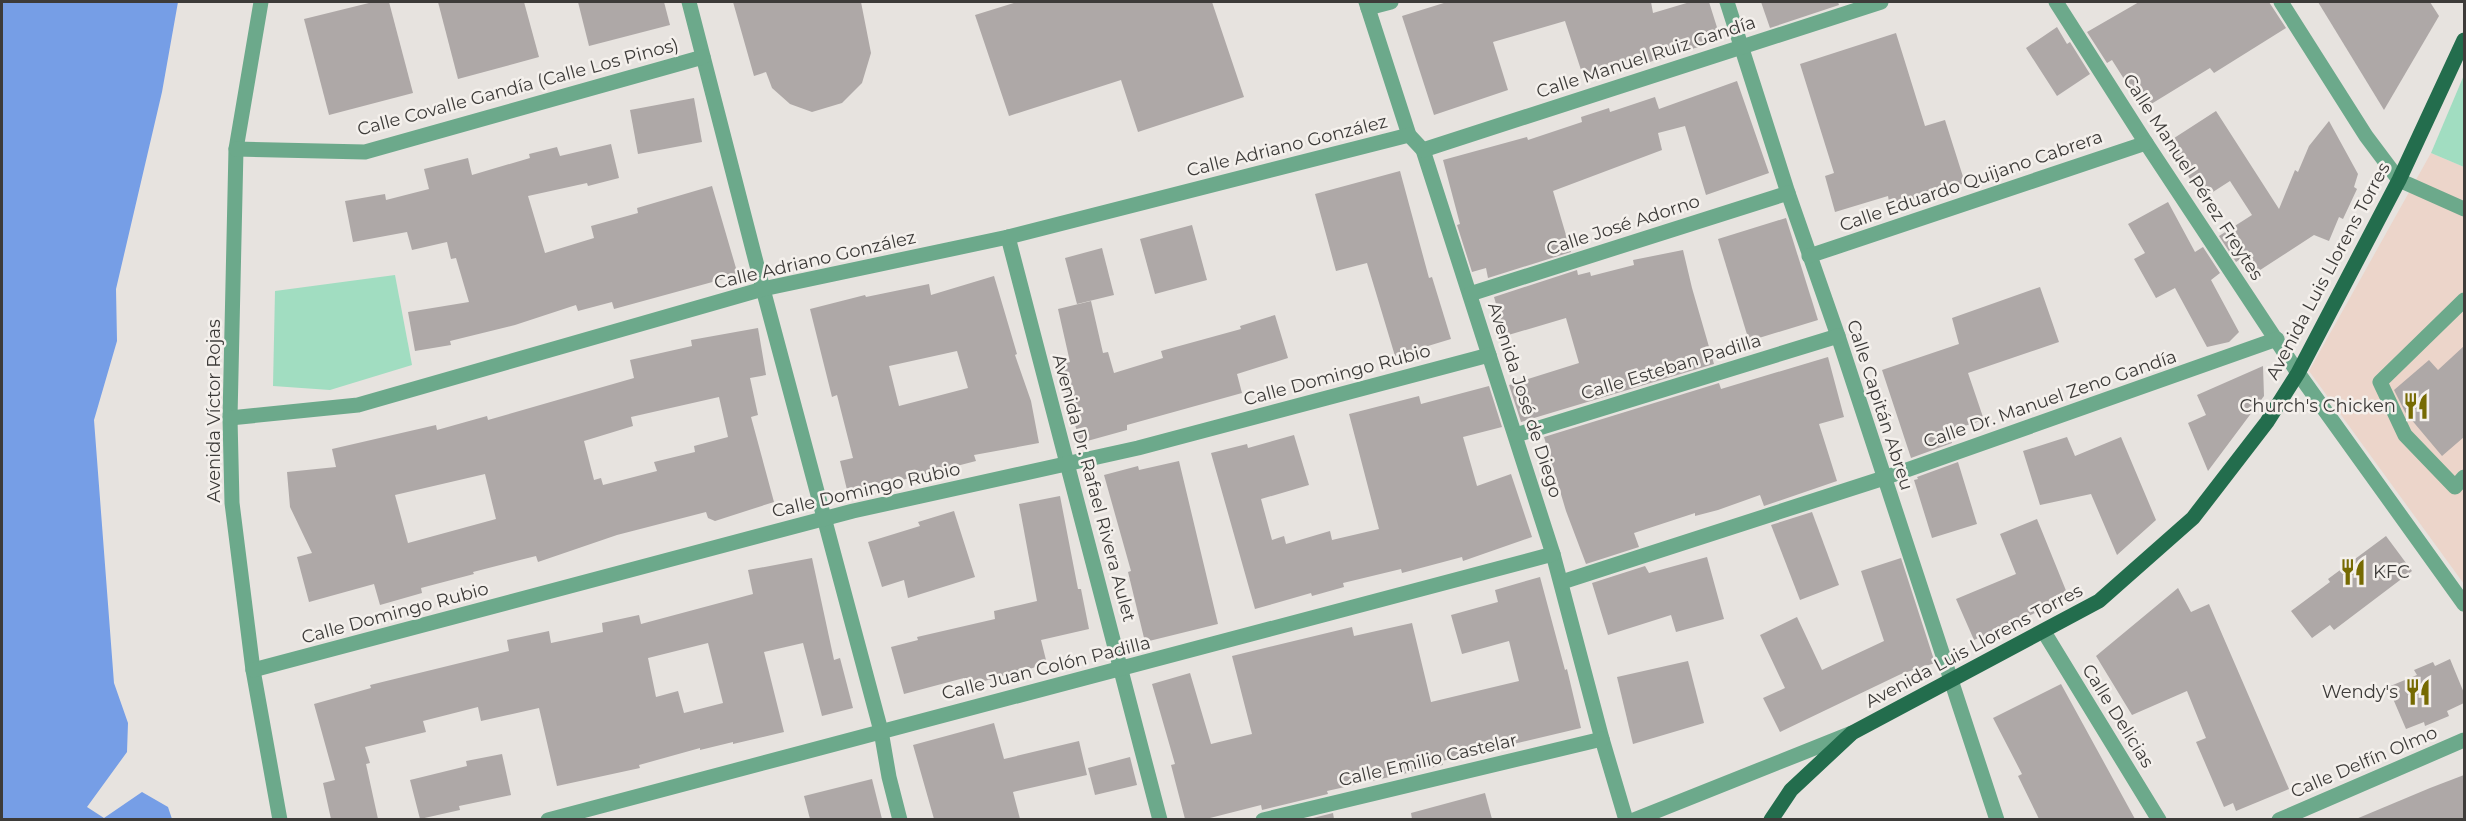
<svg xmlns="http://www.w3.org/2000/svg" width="2466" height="821" font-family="Montserrat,sans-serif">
<rect width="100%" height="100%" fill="#e7e3df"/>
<!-- commercial -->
<path fill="#ecd5ca" d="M2431,153l33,14v417l-155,-213z"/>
<!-- green -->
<g fill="#a1ddc1">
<path d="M2464,75v92l-33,-14z"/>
<path d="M395,275l17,90 -82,25 -57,-4 2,-95z"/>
</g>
<!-- water -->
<path fill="#769ee6" d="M2,2h176l-16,90 -46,197 1,52 -23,79 20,263 14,40 -1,29 -40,55 17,11 38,-26 26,15 4,12h-170z"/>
<!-- building -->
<g fill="#aea8a7" fill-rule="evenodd">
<path d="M373,2h16l24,91 -84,22 -25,-96z"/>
<path d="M438,2h86l15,55 -81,22z"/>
<path d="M578,2h86l6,23 -81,21z"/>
<path d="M733,2h128l10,51 -9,30 -20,20 -30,9 -22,-8 -18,-16 -6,-16 -12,4z"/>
<path d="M1017,2h195l32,95 -106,35 -17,-52 -112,36 -34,-101z"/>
<path d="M1447,2h204l2,11 37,-11h19l12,38 -81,25 -2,-8 -55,19 -18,-55 -72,21 15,48 -74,25 -32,-99z"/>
<path d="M1761,2h77l1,3 -69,23z"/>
<path d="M2139,2h130l17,26 -72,45 -4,-5 -67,41 -31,-49 -5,3 -20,-31z"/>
<path d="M2318,2h112l9,14 -55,94z"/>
<path d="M2057,27l10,17 3,-2 20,32 -33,22 -31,-48z"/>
<path d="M1896,33l29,93 20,-6 20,63 -75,24 -2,-11 -53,16 -10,-36 9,-3 -34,-109z"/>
<path d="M1737,81l32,92 -63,22 -21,-69 -27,7 4,17 -109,41 18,61 -83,26 -2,-10 -14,4 -15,-47 3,-1 -17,-64 84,-23 1,3 54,-18 -1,-5 28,-9 1,4 45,-15 4,12z"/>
<path d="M694,98l8,44 -64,12 -8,-44z"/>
<path d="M2216,111l63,98 16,-39 3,2 11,-26 20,-25 29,53 -4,13 3,2 -14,30 -4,-2 -10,24 -15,-6 -60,39 -11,-17 -7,5 -17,-26 33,-21 -22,-34 -28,18 -34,-57z"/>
<path d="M611,144l8,34 -31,8 -1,-3 -59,13 17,57 49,-15 -3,-12 47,-13 -1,-5 75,-22 26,89 -124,34 -2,-7 -34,9 -2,-6 -61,20 -65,16 1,4 -36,6 -7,-39 61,-10 -13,-44 -5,1 -4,-17 -35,8 -5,-18 -54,10 -8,-41 40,-7 1,6 43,-11 -5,-20 44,-11 4,17 58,-17 -1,-4 28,-7 3,9z"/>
<path d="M1400,171l29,107 3,-1 19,62 -56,17 -28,-93 -31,8 -21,-77z"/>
<path d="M2168,202l27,50 8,-5 17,26 -9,7 28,52 -10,10 -22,5 -32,-59 -19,10 -22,-39 11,-6 -17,-29z"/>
<path d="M1786,218l32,102 -69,21 -31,-102z"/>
<path d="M1192,225l15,55 -52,14 -15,-55z"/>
<path d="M1102,248l12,47 -37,9 -12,-46z"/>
<path d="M1683,250l9,38 22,76 -193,58 -12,-37 70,-22 -13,-45 -61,18 -11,-39 83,-27 1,5 12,-3 1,4 43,-11 -1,-5z"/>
<path d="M994,276l23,78 -2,1 16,46 8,42 -65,12 2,6 -128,33 -8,-33 13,-3 -16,-63 -5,2 -22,-88 55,-14 1,2 63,-13 2,11zM957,351l11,37 -69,18 -10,-40z"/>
<path d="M2040,287l19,55 -91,31 16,47 -36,11 4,12 -41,15 -29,-88 77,-26 -7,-26z"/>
<path d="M1091,301l12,52 5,-1 6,21 49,-15 -2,-7 80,-22 -1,-3 35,-11 13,43 -51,16 5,19 -115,32v5l-47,13 -21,-78 11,-3 -12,-53z"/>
<path d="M758,328l8,47 -16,3 8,37 -7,2 23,85 -59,19 -7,-3 -2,-6 -89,23 -79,27 -2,-6 -63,16 1,2 -53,14 1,5 -42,12 -6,-21 -65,18 -12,-45 15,-4 -22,-46 -3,-35 49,-5 -4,-18 104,-24 1,5 50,-14 1,4 146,-42 -4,-18 62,-14 -1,-6zM719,397l9,40 -34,9 1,6 -41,10 3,9 -54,14 -2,-7 -7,2 -10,-39 49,-15 -2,-9zM485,474l11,45 -88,24 -13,-48z"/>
<path d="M2464,346v91l-22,19 -37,-44 -11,-22 35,-30 9,10z"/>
<path d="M1828,357l16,60 -25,7 18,57 -73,25 -4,-11 -42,15 -23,6v-3l-61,20 5,14 -53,17 -20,-53 -22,-74 175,-54 2,6z"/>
<path d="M2263,366l1,30 -56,75 -20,-48 18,-8 -9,-20z"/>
<path d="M1489,386l13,41 -39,10 14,49 34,-12 21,63 -69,24 -1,-4 -60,16 -1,-4 -58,14 1,4 -32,9 -1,-3 -56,16 -44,-156 36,-9 1,4 46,-13 15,50 -48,14 11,41 12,-4 2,8 44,-13 2,9 47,-11 -30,-115 70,-18 2,8z"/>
<path d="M2067,437l8,19 46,-19 35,83 -39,35 -26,-61 -51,11 -17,-54z"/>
<path d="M1179,461l39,163 -73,18 -17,-70 3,-1 -27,-96 34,-9 1,4z"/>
<path d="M1958,462l19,62 -45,14 -18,-58 4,-1 -1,-2z"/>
<path d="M1060,496l18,93h3l8,40 -48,11 6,24 -81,22 -2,-8 -60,16 -13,-47 27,-7 -1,-3 78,-18 -1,-8 43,-10 -18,-97z"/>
<path d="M954,511l21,66 -67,21 -4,-18 -22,7 -14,-45 52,-16 -2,-4z"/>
<path d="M1812,512l27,73 -39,15 -29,-75z"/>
<path d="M2037,519l32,79 -95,42 -18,-41 60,-25 -16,-40z"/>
<path d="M2386,536l26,35 -78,59 -4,-5 -18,13 -21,-27 39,-29 -2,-3z"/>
<path d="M1707,557l17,62 -48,13 -5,-17 -63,20 -16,-52 53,-17 4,7z"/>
<path d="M812,558l22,102 6,-2 13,50 -31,8 -19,-73 -39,9 20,80 -51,12v-2l-33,8v-2l-61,17 1,3 -83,18 -18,-78 -58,13 -3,-14 -55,14 3,11 -61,15 5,16 -4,1 12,55h-47l-8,-36 12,-3 -21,-76 57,-16 -1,-3 139,-34 -2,-11 42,-9 2,12 52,-11 -1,-9 37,-8 2,9 112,-30 -5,-24zM708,643l15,60 -39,10 -6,-22 -22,6 -8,-39z"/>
<path d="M1901,558l34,105 -34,11 -121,58 -17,-34 22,-10 -25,-53 37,-18 25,53 62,-29 -23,-70z"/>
<path d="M1540,577l25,93 2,-1 14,59 -139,33 1,4 -116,26 1,3 -66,16 -1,-5 -55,14h-21l-14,-54 4,-1 -23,-80 38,-11 21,71 41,-10 -20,-78 120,-29 2,9 58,-13 19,79 88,-21 -10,-40 -47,13 -11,-39 47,-13 -3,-12z"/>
<path d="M2178,588l13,24 18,-8 80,185 -53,22 -3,-8 -9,4 -28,-65 10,-4 -19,-47 -55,24 -36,-59z"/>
<path d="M2450,659l14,34v10l-17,8 2,5 -24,10 -1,-4 -18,7 -18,-42 29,-12 -3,-5 19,-8 2,4z"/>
<path d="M1688,661l16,62 -71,21 -16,-67z"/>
<path d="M2061,684l74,135h-96l-21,-43 4,-2 -29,-56z"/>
<path d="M994,723l10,36 75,-18 8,34 -74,17 7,27h-86l-21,-74z"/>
<path d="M502,754l9,41 -52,11 1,4 -40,9 -10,-39 57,-14 -1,-5z"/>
<path d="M1130,757l7,28 -42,10 -7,-27z"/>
<path d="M2464,775v44h-108l74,-31z"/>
<path d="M872,779l10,40h-72l-6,-23z"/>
<path d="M1485,793l7,26h-80l-1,-6z"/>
<path d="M1333,813l1,6h-25z"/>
</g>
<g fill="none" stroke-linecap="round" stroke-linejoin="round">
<!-- minor -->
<g stroke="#6ca98b" stroke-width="15">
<path d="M261,2l-25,147 -6,269 2,85 21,167 27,150"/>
<path d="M689,2l74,287 118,442 8,46 11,43"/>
<path d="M1366,2l43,133 14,15 130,404 49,185 24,81"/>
<path d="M1727,2l61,191 50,143 159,484"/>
<path d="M2056,2l90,141 152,230 166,231"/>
<path d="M2281,2l85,134 33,44 65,29"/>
<path d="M1368,8l23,-6"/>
<path d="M236,149l129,3 338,-95"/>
<path d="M1423,150l458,-148"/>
<path d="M1008,237l152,583"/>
<path d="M1809,256l337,-113"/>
<path d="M1470,294l318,-101"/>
<path d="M2464,300l-84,82 25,53 50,52 9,-10"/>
<path d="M230,418l128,-13 405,-116 245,-52 401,-102"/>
<path d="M1516,435l322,-99"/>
<path d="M1562,582l322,-104 393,-139"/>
<path d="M2044,632l115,188"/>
<path d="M253,670l600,-159 285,-63 351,-93"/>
<path d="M548,820l1005,-266"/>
<path d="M1263,820l339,-81"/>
<path d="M1634,820l218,-87"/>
<path d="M2279,820l185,-80"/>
</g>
<!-- major -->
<path stroke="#236d4d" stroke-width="15" d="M1771,820l20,-30 61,-57 247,-132 94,-83 74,-96 31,-49 101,-193 65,-140"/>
</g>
<!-- icons -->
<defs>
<symbol id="restaurant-bare" viewBox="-9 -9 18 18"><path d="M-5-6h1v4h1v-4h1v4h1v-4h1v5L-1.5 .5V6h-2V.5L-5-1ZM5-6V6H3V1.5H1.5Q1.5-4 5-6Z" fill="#766a02" stroke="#f4f0ec" stroke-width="2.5" paint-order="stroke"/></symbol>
</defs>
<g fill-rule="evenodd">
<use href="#restaurant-bare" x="2397" y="387" width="38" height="38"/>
<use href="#restaurant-bare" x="2334" y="553" width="38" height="38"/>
<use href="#restaurant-bare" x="2399" y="673" width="38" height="38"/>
</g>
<g text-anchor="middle" stroke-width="5" stroke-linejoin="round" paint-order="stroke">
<!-- street labels -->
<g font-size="18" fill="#3d3b39" stroke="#f4f0ec">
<text transform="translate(1646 57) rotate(-18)" y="6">Calle Manuel Ruiz Gandía</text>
<text transform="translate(518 87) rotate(-15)" y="6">Calle Covalle Gandía (Calle Los Pinos)</text>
<text transform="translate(1287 146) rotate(-14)" y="6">Calle Adriano González</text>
<text transform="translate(2193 177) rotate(57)" y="6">Calle Manuel Pérez Freytes</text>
<text transform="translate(1971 181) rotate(-19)" y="6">Calle Eduardo Quijano Cabrera</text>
<text transform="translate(1623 225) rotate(-18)" y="6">Calle José Adorno</text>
<text transform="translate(815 260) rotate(-13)" y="6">Calle Adriano González</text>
<text transform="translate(2328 271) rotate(-62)" y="6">Avenida Luis Llorens Torres</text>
<text transform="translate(1671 367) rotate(-17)" y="6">Calle Esteban Padilla</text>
<text transform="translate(1337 375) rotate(-15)" y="6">Calle Domingo Rubio</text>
<text transform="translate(2050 399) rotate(-19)" y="6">Calle Dr. Manuel Zeno Gandía</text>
<text transform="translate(1525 400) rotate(72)" y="6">Avenida José de Diego</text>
<text transform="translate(1880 405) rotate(72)" y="6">Calle Capitán Abreu</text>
<text transform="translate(214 411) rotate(-90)" y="6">Avenida Víctor Rojas</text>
<text transform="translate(1094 488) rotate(75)" y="6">Avenida Dr. Rafael Rivera Aulet</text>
<text transform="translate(866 490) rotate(-13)" y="6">Calle Domingo Rubio</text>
<text transform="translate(395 613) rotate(-15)" y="6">Calle Domingo Rubio</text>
<text transform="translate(1974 646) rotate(-28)" y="6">Avenida Luis Llorens Torres</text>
<text transform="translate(1046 668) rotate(-14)" y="6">Calle Juan Colón Padilla</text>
<text transform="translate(2118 716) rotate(58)" y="6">Calle Delicias</text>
<text transform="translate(1428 760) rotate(-13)" y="6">Calle Emilio Castelar</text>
<text transform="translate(2364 762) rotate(-23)" y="6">Calle Delfín Olmo</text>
</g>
<!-- poi labels -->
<g font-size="18" fill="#3d3b39" stroke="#f4f0ec" text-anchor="end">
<text x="2396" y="412">Church's Chicken</text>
<text x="2373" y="578" text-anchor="start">KFC</text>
<text x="2398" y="698">Wendy's</text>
</g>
</g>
<!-- border -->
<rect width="2466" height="821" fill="none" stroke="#3d3b39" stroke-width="6"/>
</svg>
